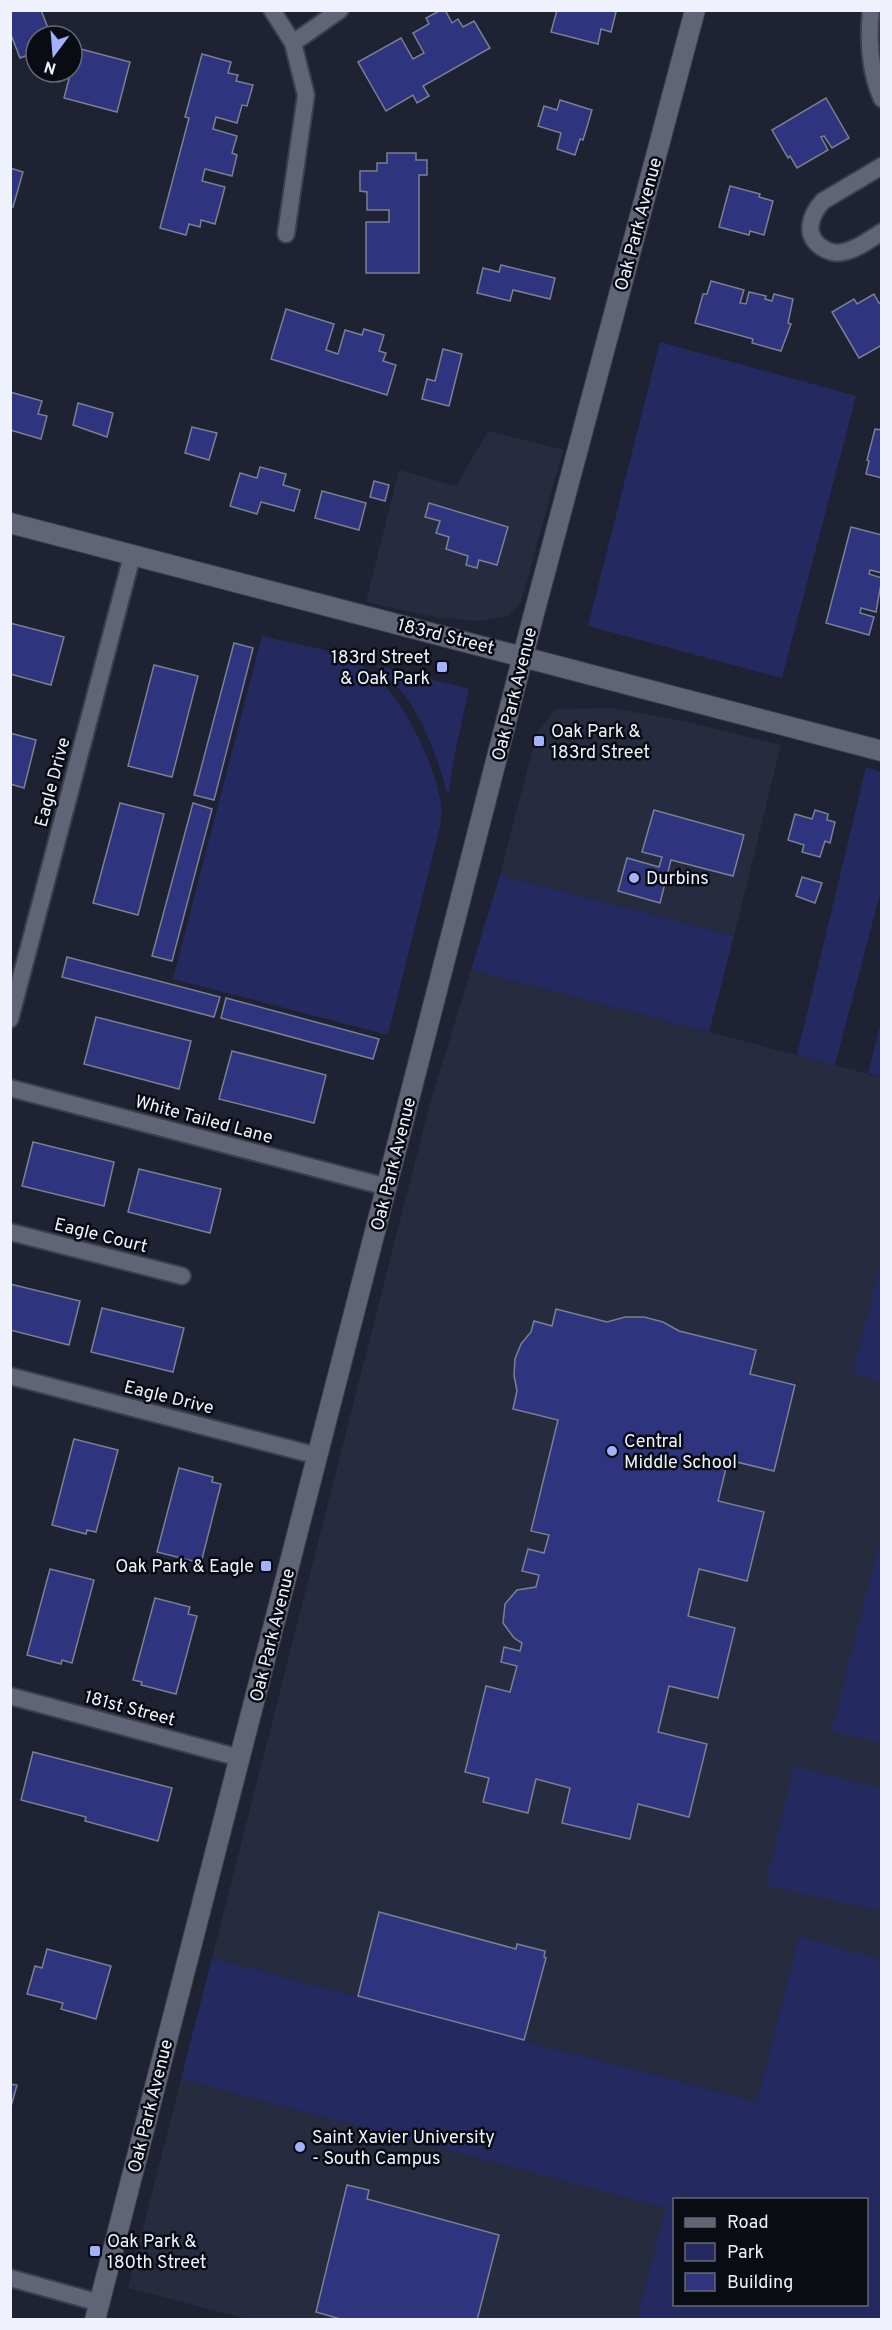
<svg xmlns="http://www.w3.org/2000/svg" width="892" height="2330" font-family="Overpass,sans-serif">
<rect width="100%" height="100%" fill="#1f2232"/>
<!-- built -->
<g fill="#262b40">
<path d="M488,431l75,19 -42,152 -12,14 -30,5 -40,-3 -73,-16 33,-132 57,16z"/>
<path d="M612,708l71,13 98,24 -47,191 -234,-61 37,-143 19,-23z"/>
<path d="M471,970l410,107v882l-82,-21 -42,164 -545,-144 217,-851z"/>
<path d="M181,2079l486,129 -30,111h-390l-119,-31z"/>
</g>
<!-- green -->
<g fill="#242a5f" fill-rule="evenodd">
<path d="M660,342l196,54 -74,282 -194,-52z"/>
<path d="M262,636c27,7 58,11 85,21 48,19 86,99 94,147 1,7 0,15 -1,23l-52,208 -215,-56z"/>
<path d="M373,664l96,25 -15,68 -6,39c-8,-32 -26,-82 -48,-106 -8,-10 -18,-18 -27,-26z"/>
<path d="M866,767l15,5v118l-46,175 -38,-10z"/>
<path d="M500,875l234,61 -25,96 -238,-62z"/>
<path d="M881,1021l1,56h-1l-13,-4z"/>
<path d="M881,1263l1,118h-1l-28,-8z"/>
<path d="M881,1537v206l-49,-12z"/>
<path d="M794,1767l87,21v123l-115,-26z"/>
<path d="M799,1937l82,22v360h-244l29,-111 -485,-129 31,-121 545,144zM674,2200h192v104h-192z"/>
</g>
<!-- building -->
<g fill="#2e357e" stroke="#7a7f92" stroke-width="1.5">
<path d="M10,10h31l10,26h-15v16l-16,6 -10,-26z"/>
<path d="M441,10h4l7,13 6,-4 5,8 11,-6 16,27 -67,38 6,10 -12,7 -4,-8 -27,16 -28,-49 43,-24 12,21 11,-6 -11,-20 16,-9 -3,-6z"/>
<path d="M557,10h54l5,2 -5,20 -10,-3 -3,15 -47,-12z"/>
<path d="M77,48l53,14 -13,50 -53,-14z"/>
<path d="M202,54l29,8 -3,11 10,2 -2,6 17,4 -6,21 -5,-1 -5,18 -21,-6 -3,12 24,7 -5,17 5,2 -5,21 -27,-7 -3,12 23,6 -10,37 -14,-4 -1,7 -11,-3 -3,11 -26,-7 29,-110 -4,-1z"/>
<path d="M826,98l23,40 -17,10 -8,-12 -3,1 7,13 -31,18 -7,-12 -2,2 -16,-28z"/>
<path d="M560,100l32,10 -9,30 -3,-1 -5,16 -18,-6 4,-16 -23,-7 6,-20 13,4z"/>
<path d="M387,153h29v7h11v15h-8v98h-53v-51h23v-12h-22v-18l-7,-1v-20h17v-8h10z"/>
<path d="M10,168l13,4 -10,35h-3z"/>
<path d="M730,186l30,8 -1,3 14,4 -9,34 -14,-4 -1,4 -30,-8z"/>
<path d="M501,265l54,13 -5,21 -37,-9 -3,11 -33,-8 6,-25 16,4z"/>
<path d="M711,281l33,9 -4,13 6,1 3,-12 17,4 -1,3 7,2 2,-7 19,5 -5,24 3,1 -10,27 -29,-8 1,-4 -58,-16 8,-29h4z"/>
<path d="M874,294l5,9 3,-1v43l-23,13 -27,-46 22,-13 3,5z"/>
<path d="M286,309l48,15 -8,26 12,4 7,-24 17,5 2,-6 20,6 -5,16 7,2 -3,8 13,4 -9,30 -116,-36z"/>
<path d="M443,349l19,5 -13,52 -27,-7 5,-20 8,2z"/>
<path d="M10,392l32,9 -4,13 9,2 -6,23 -31,-9z"/>
<path d="M78,403l35,10 -6,24 -34,-12z"/>
<path d="M192,427l25,6 -8,27 -24,-7z"/>
<path d="M875,429l7,1v48l-16,-4 3,-13 -2,-1z"/>
<path d="M260,467l26,7 -3,11 17,5 -6,21 -33,-9 -4,12 -27,-8 10,-33 17,5z"/>
<path d="M374,481l15,4 -4,16 -15,-4z"/>
<path d="M322,491l44,12 -7,27 -44,-12z"/>
<path d="M429,503l79,24 -11,38 -18,-5 -2,8 -11,-3 2,-9 -22,-7 3,-12 -13,-4 4,-12 -15,-4z"/>
<path d="M851,527l31,8v38l-12,-3 -1,4 13,4 -6,34 -15,-4 -1,5 14,4 -5,18 -43,-12z"/>
<path d="M10,623l54,14 -13,48 -41,-11z"/>
<path d="M234,643l19,5 -39,152 -20,-5z"/>
<path d="M154,665l44,11 -26,101 -44,-11z"/>
<path d="M10,733l26,7 -12,48 -14,-4z"/>
<path d="M120,803l44,11 -26,101 -45,-12z"/>
<path d="M193,803l19,6 -40,152 -20,-5z"/>
<path d="M654,810l90,25 -11,41 -62,-16 -11,43 -42,-12 9,-33 32,9 3,-10 -20,-5z"/>
<path d="M815,810l13,4 -1,6 8,2 -5,21 -5,-2 -5,16 -18,-5 2,-7 -16,-5 7,-26 17,5z"/>
<path d="M802,877l20,6 -7,20 -19,-7z"/>
<path d="M67,957l153,40 -6,20 -152,-40z"/>
<path d="M226,998l153,41 -6,20 -152,-41z"/>
<path d="M96,1017l95,24 -12,48 -95,-25z"/>
<path d="M232,1051l94,24 -12,48 -95,-24z"/>
<path d="M33,1142l81,20 -10,44 -82,-20z"/>
<path d="M139,1169l82,20 -11,44 -82,-21z"/>
<path d="M10,1284l70,17 -11,44 -59,-15z"/>
<path d="M102,1308l82,20 -11,44 -82,-20z"/>
<path d="M556,1309l51,13 18,-5h19l19,5 16,9 77,19 -6,24 45,11 -21,86 -46,-11 -10,41 46,11 -17,69 -48,-12 -11,47 47,12 -17,70 -49,-12 -11,46 49,12 -18,73 -51,-13 -8,35 -68,-16 8,-35 -34,-9 -8,34 -45,-11 6,-24 -24,-6 21,-86 24,6 7,-26 -16,-4 3,-15 16,4 2,-8 -8,-5 -11,-15 2,-19 12,-14 19,-3 3,-12 -17,-4 6,-22 16,4 5,-18 -18,-4 27,-111 -45,-11 4,-18 -3,-16 1,-16 6,-15 10,-12 3,-11 18,5z"/>
<path d="M74,1439l44,11 -22,82 -9,-2 -1,4 -34,-9z"/>
<path d="M179,1468l34,9 -1,5 9,2 -20,79 -44,-11z"/>
<path d="M50,1569l44,11 -22,83 -10,-3 -1,4 -34,-9z"/>
<path d="M155,1598l35,9 -2,7 9,2 -21,78 -35,-9 1,-3 -9,-2z"/>
<path d="M33,1752l139,36 -14,53 -73,-20 1,-4 -65,-17z"/>
<path d="M379,1912l137,37 1,-5 28,7 -1,6 2,1 -22,82 -166,-44z"/>
<path d="M47,1949l64,17 -15,53 -35,-10 2,-6 -36,-9 8,-28 7,2z"/>
<path d="M10,2084l7,1 -7,25z"/>
<path d="M347,2185l22,5 -2,9 132,36 -22,85h-133l-28,-8z"/>
</g>
<g fill="none" stroke-linecap="round" stroke-linejoin="round">
<defs>
<g id="minor">
<path d="M272,10l21,33 13,52 -20,139"/>
<path d="M871,10c-3,30 -2,60 11,89"/>
<path d="M293,43l47,-33"/>
<path d="M882,166l-59,35c-12,13 -20,33 -2,46 6,4 14,7 22,5 14,-2 27,-13 39,-20"/>
<path d="M10,1019l122,-463"/>
<path d="M10,1088l377,99"/>
<path d="M10,1232l172,44"/>
<path d="M10,1376l308,80"/>
<path d="M10,1696l230,62"/>
<path d="M10,2278l90,25"/>
</g>
<g id="tertiary">
<path d="M10,523l872,228"/>
<path d="M95,2320l437,-1699 163,-611"/>
</g>
</defs>
<!-- minor casing -->
<use href="#minor" stroke="#3c3e4b" stroke-width="20"/>
<!-- tertiary casing -->
<use href="#tertiary" stroke="#3c3e4b" stroke-width="22"/>
<!-- minor -->
<use href="#minor" stroke="#5f6476" stroke-width="16"/>
<!-- tertiary -->
<use href="#tertiary" stroke="#5f6476" stroke-width="20"/>
</g>
<!-- markers -->
<g fill="#a3b2fd" stroke="#0a0c13" stroke-width="2">
<rect x="436" y="661" width="12" height="12" rx="3"/>
<rect x="533" y="735" width="12" height="12" rx="3"/>
<circle cx="634" cy="878" r="6"/>
<circle cx="612" cy="1451" r="6"/>
<rect x="260" y="1560" width="12" height="12" rx="3"/>
<circle cx="300" cy="2147" r="6"/>
<rect x="89" y="2245" width="12" height="12" rx="3"/>
</g>
<g text-anchor="middle" stroke-width="5" stroke-linejoin="round" paint-order="stroke">
<!-- street labels -->
<g font-size="18" fill="#eff2fd" stroke="#0a0c13">
<text transform="translate(638 224) rotate(-75)" y="6">Oak Park Avenue</text>
<text transform="translate(446 636) rotate(14)" y="6">183rd Street</text>
<text transform="translate(514 694) rotate(-76)" y="6">Oak Park Avenue</text>
<text transform="translate(52 782) rotate(-75)" y="6">Eagle Drive</text>
<text transform="translate(204 1119) rotate(15)" y="6">White Tailed Lane</text>
<text transform="translate(393 1164) rotate(-76)" y="6">Oak Park Avenue</text>
<text transform="translate(101 1235) rotate(14)" y="6">Eagle Court</text>
<text transform="translate(169 1397) rotate(14)" y="6">Eagle Drive</text>
<text transform="translate(272 1635) rotate(-76)" y="6">Oak Park Avenue</text>
<text transform="translate(130 1708) rotate(15)" y="6">181st Street</text>
<text transform="translate(150 2106) rotate(-76)" y="6">Oak Park Avenue</text>
</g>
<!-- poi labels -->
<g font-size="18" fill="#eff2fd" stroke="#0a0c13" text-anchor="start">
<text x="430" y="663" text-anchor="end">183rd Street<tspan x="430" dy="21">&amp; Oak Park</tspan></text>
<text x="551" y="737">Oak Park &amp;<tspan x="551" dy="21">183rd Street</tspan></text>
<text x="646" y="884">Durbins</text>
<text x="624" y="1447">Central<tspan x="624" dy="21">Middle School</tspan></text>
<text x="254" y="1572" text-anchor="end">Oak Park &amp; Eagle</text>
<text x="312" y="2143">Saint Xavier University<tspan x="312" dy="21">- South Campus</tspan></text>
<text x="107" y="2247">Oak Park &amp;<tspan x="107" dy="21">180th Street</tspan></text>
</g>
</g>
<!-- border -->
<rect width="892" height="2330" fill="none" stroke="#eff2fd" stroke-width="24"/>
<!-- legend -->
<rect x="673" y="2198" width="195" height="108" fill="#0a0c13" stroke="#666871" stroke-width="1.5"/>
<rect x="685" y="2218" width="30" height="9" fill="#5f6476" stroke="#666871" stroke-width="1.5"/>
<text x="727" y="2228" font-size="18" fill="#eff2fd">Road</text>
<rect x="685" y="2243" width="30" height="18" fill="#242a5f" stroke="#666871" stroke-width="1.5"/>
<text x="727" y="2258" font-size="18" fill="#eff2fd">Park</text>
<rect x="685" y="2273" width="30" height="18" fill="#2e357e" stroke="#666871" stroke-width="1.5"/>
<text x="727" y="2288" font-size="18" fill="#eff2fd">Building</text>
<!-- north arrow -->
<g transform="translate(54 54) rotate(196)"><circle r="28" fill="#0a0c13" stroke="#666871" stroke-width="1.5"/>
<path d="M0-4.5L10 22L0 15L-10 22Z" fill="#a3b2fd"/>
<text y="-9" font-size="16" font-weight="bold" text-anchor="middle" fill="#eff2fd">N</text>
</g>
</svg>
